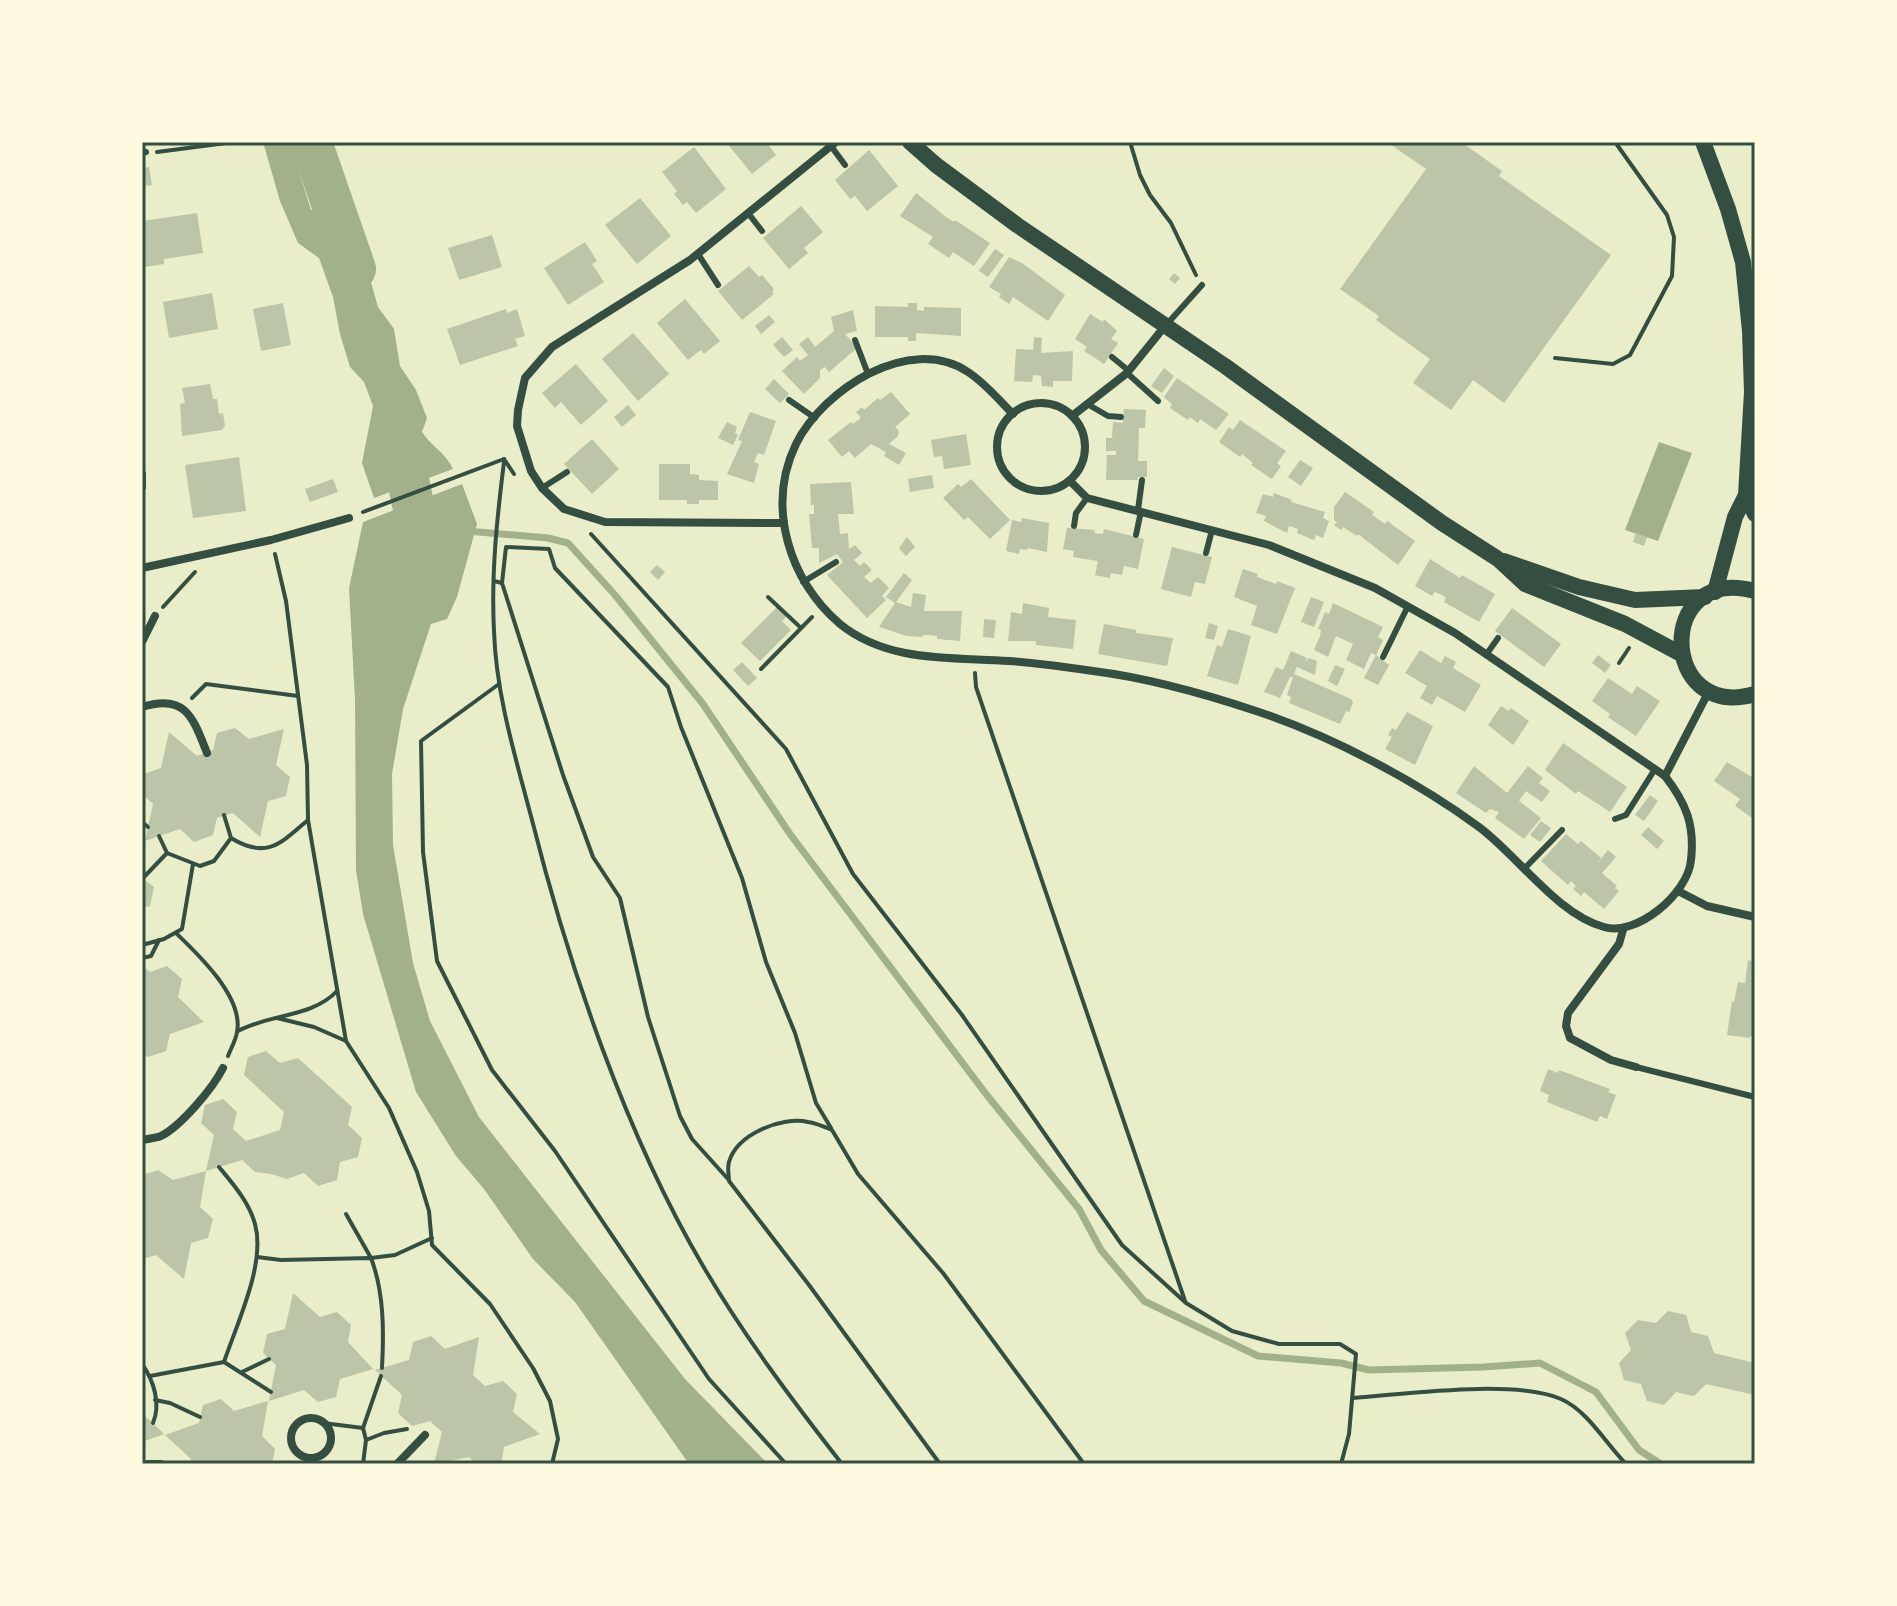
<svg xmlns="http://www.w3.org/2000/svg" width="1897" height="1606" font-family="Helvetica,sans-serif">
<rect width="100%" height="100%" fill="#e9edc9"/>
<!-- water -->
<g fill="#a3b18a">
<path d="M263,142h27l21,68 42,9 25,88 16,22 6,37 16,24 11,28 -5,14c11,16 23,20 31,37l-79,29 -12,-35 11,-57 -9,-24 -14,-15 -10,-33 -7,-37 -14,-39 -21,-15 -18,-42z"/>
<path d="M1659,442l33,11 -34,88 -33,-11z"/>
<path d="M462,484l15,40 -20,73 -10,22 -16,5 -28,85 -11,65 1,71 20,118 17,58 49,96 206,262 83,85h-79l-114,-162 -42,-43 -49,-70 -28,-33 -40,-64 -53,-178 -7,-44 -1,-170 -6,-112 14,-66z"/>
</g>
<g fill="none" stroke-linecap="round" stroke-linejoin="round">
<!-- stream -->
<path stroke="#a3b18a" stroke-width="7" d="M467,531l81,7 20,5 47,52 88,109 87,130 196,260 93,115 22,41 43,51 114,55 83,7 28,7 115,-3 56,-4 56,29 43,58 22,14"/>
<!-- river -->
<g stroke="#a3b18a" stroke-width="42">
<path d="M311,142l44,127"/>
<path d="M398,430l19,94 -12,31"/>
</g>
</g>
<!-- building -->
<g fill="#bcc5a7">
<path d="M726,142h40l10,13 -24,19z"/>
<path d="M1387,142h74l41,29 -3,5 112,79 -107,148 -31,-23 -22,30 -38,-27 17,-24 -54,-39 3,-4 -39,-27 86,-120z"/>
<path d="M694,147l32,42 -30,24 -9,-11 -4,3 -9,-11 3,-3 -15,-19z"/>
<path d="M869,150l29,36 -31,25 -12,-15 -5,3 -15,-19z"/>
<path d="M149,167l3,18 -10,1v-18z"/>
<path d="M916,193l30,24 8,5 1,-2 35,23 -16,23 -21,-14 -4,6 -21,-14 5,-7 -33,-21z"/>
<path d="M640,198l31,38 -34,28 -32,-39z"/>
<path d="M801,206l22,26 -19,16 4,5 -19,16 -26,-31z"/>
<path d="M197,213l6,40 -39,6v5l-19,3 -3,-46z"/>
<path d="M492,235l10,32 -43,13 -11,-32z"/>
<path d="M585,242l12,19 -5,3 12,18 -36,23 -24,-37z"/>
<path d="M995,249l9,6 -16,22 -9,-6z"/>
<path d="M1009,257l13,6 43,32 -17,26 -35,-24 -4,7 -10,-7 2,-3 -12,-7z"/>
<path d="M749,266l10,11 3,-2 12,14 -2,3 2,2 -32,26 -24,-29z"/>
<path d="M1174,273l6,5 -5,6 -6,-5z"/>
<path d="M212,293l6,36 -49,9 -6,-36z"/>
<path d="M685,299l35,42 -16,13 -3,-4 -13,10 -31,-37z"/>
<path d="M283,303l8,42 -30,6 -8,-42z"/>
<path d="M908,303h9v7l7,1v-4l37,1v28l-45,-3v8h-8v-4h-33v-31l33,1z"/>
<path d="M506,309l1,4 10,-4 8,27 -10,3 3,7 -58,19 -13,-36z"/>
<path d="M853,310l4,21 -12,3 12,14 -28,24 -4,-5 -5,3v8l-16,16 -22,-23 15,-14 3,4 8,-6 -9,-11 9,-7 7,10 19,-16 -3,-14z"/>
<path d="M1090,314l13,8 1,-3 13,12 -6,8 7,4 -14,21 -20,-13 3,-4 -12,-8z"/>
<path d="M769,315l6,7 -14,12 -6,-8z"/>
<path d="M633,333l36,41 -31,27 -36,-42z"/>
<path d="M782,337l11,13 -9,7 -11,-12z"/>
<path d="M1034,337l8,1 -1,15 32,-2 -1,30h-19v6l-11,-1 -1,-10 -8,-1 -1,7 -18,-1 2,-32 17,1z"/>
<path d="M576,364l32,37 -27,24 -20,-23 -6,6 -13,-15z"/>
<path d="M1164,368l10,8 -12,17 -11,-7z"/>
<path d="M1177,378l52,36 -13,16 -16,-11 -2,4 -8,-6 -2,3 -18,-12 2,-4 -8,-7z"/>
<path d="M774,379l15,15 -9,9 -15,-14z"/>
<path d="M210,384l3,15h4l2,15 4,-1 2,13 -3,4 -40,6 -2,-32 5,-1 -3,-15z"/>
<path d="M891,392l19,22 -15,13 4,4 -1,5 -9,8 17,9 -7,12 -15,-9 2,-4 -15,-8 -16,14 -6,-7 -7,6 -14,-17 23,-18 2,2 8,-6 -5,-6 6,-5 2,3 14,-12 2,2z"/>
<path d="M628,405l8,10 -14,12 -8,-10z"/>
<path d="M1124,409l22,1 -1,18h-6l-1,33h9v16h-9v3h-32l1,-25h9v-4h-10v-13h6l1,-16 10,1z"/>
<path d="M750,412l26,9 -12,34 -6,-2 -4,9 5,2 -5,19 -27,-9 15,-33 -4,-1z"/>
<path d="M1240,420l46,31 -9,12 4,3 -9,13 -21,-14 2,-2 -11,-9 -2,3 -21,-15 10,-15 4,3z"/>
<path d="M727,422l10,5 -2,6 3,2 -5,10 -15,-7z"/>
<path d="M966,434l5,31 -27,4 -2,-13 -8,1 -3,-17z"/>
<path d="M592,439l27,30 -27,25 -28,-30z"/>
<path d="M239,457l7,54 -53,7 -8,-53z"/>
<path d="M1300,460l13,8 -12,18 -13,-9z"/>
<path d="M659,464h31v10l9,1v5l19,1v19h-19v4h-12v-4h-28z"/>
<path d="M932,475l2,13 -24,4 -2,-13z"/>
<path d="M333,479l5,13 -28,10 -5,-13z"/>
<path d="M971,479l39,41 -20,19 -22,-22 -4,3 -21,-22 15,-14 3,3z"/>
<path d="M851,482l3,32h-16l2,20 8,-1 1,16 6,-4 7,8 -8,7 6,6 4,-4 8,8 -8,7 7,6 7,-6 11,11 -7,8 4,4 -19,18 -40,-43 16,-13 -6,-8 -18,9v-15h-7l-3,-34h5v-9h-3l-1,-21z"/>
<path d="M1345,492l29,20 -2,3 13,9 2,-3 28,20 -17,24 -40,-31 -1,2 -14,-9 -2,3 -7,-5 3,-3 -3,-2v-13z"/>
<path d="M1274,493l18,7 -1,2 34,10 -2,6 6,3 -6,17 -7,-3 -2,5 -17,-7 1,-4 -9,-3 -2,7 -23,-12 2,-5 -10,-3 7,-19 10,3z"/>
<path d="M1022,518l27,5 -2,29 -19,-4 -1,2 -7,-1 -1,5 -13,-3 6,-31 9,2z"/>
<path d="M1067,528l28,2 -1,3 9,1 1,-5 40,10 -6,30 -14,-3 -2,9 -11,-2 -1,5 -15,-3 3,-14 -25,-4 1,-6 -11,-2z"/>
<path d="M1636,533l11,4 -3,9 -11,-4z"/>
<path d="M907,537l8,10 -9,9 -7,-8z"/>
<path d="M1172,547l40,10 -7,27 -10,-2 -4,15 -30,-8z"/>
<path d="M1430,559l30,19 2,-3 33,19 -16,28 -35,-20 2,-4 -4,-3 -7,-3 -3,4 -17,-10z"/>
<path d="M657,565l8,7 -7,8 -8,-8z"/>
<path d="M1243,569l15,5 -1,3 19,7 1,-3 18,7 -18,46 -26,-9 6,-19 -23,-9z"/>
<path d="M904,573l8,7 -16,22 15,5 2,-14 13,2 -2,16h38l-2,30 -23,-2v-3l-7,-1h-7v2l-16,-1 -28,-9 16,-24 -9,-6z"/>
<path d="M1311,597l13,5 -10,25 -13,-5z"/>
<path d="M1023,603l26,5 -1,9 28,3 -3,29 -37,-4v-4h-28l3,-29 11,2z"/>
<path d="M1333,603l50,24 -5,10 5,3 -7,15 -5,-2 -7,16 -18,-9 7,-16 -17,-8 -8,21 -14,-7 6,-14 1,-6 -3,-1 7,-17 4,2z"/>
<path d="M777,607l10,9 -5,5 9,9 -31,31 -19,-18z"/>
<path d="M1512,608l49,36 -17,23 -49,-36z"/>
<path d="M984,619l12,1 -2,18 -11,-1z"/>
<path d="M1209,623l9,3 -4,14 -9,-2z"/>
<path d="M1104,624l32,6v3l37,5 -6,28 -69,-12z"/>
<path d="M1228,629l23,7 -13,49 -31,-9 10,-31 5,2z"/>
<path d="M1420,650l21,13 4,-7 11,6 -3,6 28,17 -16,27 -28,-16 -5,9 -12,-7 7,-12 -22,-13z"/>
<path d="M1291,651l16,7 -2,4 4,-4 8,3 -2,14 -18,-8 -3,7 57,25 2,4 -4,9 -3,-1 -6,13 -51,-21 2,-6 -4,-2 6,-18h-3l-10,21 -16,-6 12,-25 7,3z"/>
<path d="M1376,655l13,10 -11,20 -14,-7z"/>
<path d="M1598,655l13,10 -6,8 -13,-10z"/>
<path d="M742,662l15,16 -9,8 -15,-16z"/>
<path d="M1335,665l10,4 -8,17 -9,-5z"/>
<path d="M1608,678l24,16 5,-8 23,15 -24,35 -28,-19 2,-3 -18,-13z"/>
<path d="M1501,706l8,5 2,-3 18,13 -16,24 -25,-20z"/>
<path d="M1407,712l26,14 -18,39 -30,-16 7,-12 -4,-2 4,-7 4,2z"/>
<path d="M235,728l14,11 35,-10 -8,36 14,12 -4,19 -18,5 -8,36 -27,-24 -16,5 -4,17 -19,7 -14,-13 -35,12 8,-37 -11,-10 2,-20 17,-6 8,-36 28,24 16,-6 4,-17z"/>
<path d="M1563,743l64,44 -17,25 -32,-21 -2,3 -31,-24z"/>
<path d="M1727,762l28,17v41l-20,-14 5,-7 -26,-18z"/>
<path d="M1474,766l33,27 21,-27 15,12 -4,5 11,8 -8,11 -16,-11 -7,10 22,17 -17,21 -29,-21 4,-6 -9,-3 -4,4 -30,-20z"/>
<path d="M1650,795l8,6 -14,20 -9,-6z"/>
<path d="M1541,821l10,7 -11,14 -10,-7z"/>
<path d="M1648,827l16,14 -7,8 -16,-14z"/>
<path d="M1566,834l12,10 3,-3 20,17 -8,11 15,-19 8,7 -14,16 15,13 -2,2 4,3 -15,18 -20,-17 -3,4 -8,-7 3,-3 -5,-5 -3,4 -27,-24z"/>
<path d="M142,878l12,9 -4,19 -8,2z"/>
<path d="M1748,960l7,2v74h-5v2l-23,-3 5,-34 2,1 4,-20 7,1z"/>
<path d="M142,966l8,6 17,-6 15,13 -4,18 26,25 -34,12 -4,17 -18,6 -6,-5z"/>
<path d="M266,1051l14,12 18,-5 54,49 -4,18 14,13 -4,19 -18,5 -3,18 -19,6 -14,-13 -17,6 -16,-5 -16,-2 -13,-12 -36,11 8,-36 -13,-12 4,-18 18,-6 14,13 -4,17 13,12 34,-11 4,-18 -40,-37 4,-18z"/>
<path d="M1548,1069l10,4 1,-3 51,19 -2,3 8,3 -9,24 -7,-3 -3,6 -50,-20 2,-7 -9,-4z"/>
<path d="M158,1170l15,10 33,-9 -6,36 13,12 -5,19 -17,5 -7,36 -28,-24 -14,4v-84z"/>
<path d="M293,1293l27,24 17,-5 14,13 -3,17 25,27 -33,10 -4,18 -18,5 -14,-12 -35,11 7,-36 -13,-12 4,-19 18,-5z"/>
<path d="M1668,1311l18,4 5,17 17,4 6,17 41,10v32l-49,-11 -12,12 -18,-4 -12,13 -17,-4 -6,-17 -17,-4 -5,-17 12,-13 -6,-17 13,-13 18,3z"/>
<path d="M431,1336l14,13 34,-12 -6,38 12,11 18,-5 14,13 -4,18 27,22 -36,13 -3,17h-25l-7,-7 -35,7 8,-32 -12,-11 -18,5 -14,-13 4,-18 -27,-25 34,-10 4,-18z"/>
<path d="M221,1399l13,12 34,-10 -6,35 13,13 -3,15h-82l1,-5 -26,-24 34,-12 4,-18z"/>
<path d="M142,1414l11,9 11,11 -22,8z"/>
</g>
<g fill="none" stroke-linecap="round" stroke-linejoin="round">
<!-- path -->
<g stroke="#344e41" stroke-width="4">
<path d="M1130,142l10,33 10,20 21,28 25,52"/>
<path d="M157,152l77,-10"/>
<path d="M1555,358l58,6 17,-9 42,-79 2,-39 -7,-22 -52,-73"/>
<path d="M504,459l10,15"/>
<path d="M504,462c-7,56 -13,112 -10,169 2,64 22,128 38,189 37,147 94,315 171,446 41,70 89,134 139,198"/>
<path d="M363,512l141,-53"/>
<path d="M591,534l195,215 67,125 109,141 160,230 64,58 46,28 47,13h61l16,10 -7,80 -8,30"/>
<path d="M275,554l11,47 21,164 1,55 38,221 43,67 28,64 12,39 3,34 58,59 43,64 17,33 8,38 -6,25"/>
<path d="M494,581l8,2 61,192 30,82 27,41 28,119 32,99 12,23 36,40"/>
<path d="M502,583l4,-36 43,2 6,19 113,119 13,40 61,151 24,84 29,71 21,70 15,25"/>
<path d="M768,597l33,31"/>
<path d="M163,607l32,-35"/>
<path d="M1619,663l10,-15"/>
<path d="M761,669l51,-52"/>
<path d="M975,673l1,14 209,614"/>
<path d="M499,684l-78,57 2,111 14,109 55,109 63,81 154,228 77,85"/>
<path d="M192,698l14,-14 92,12"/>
<path d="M224,815l7,23c36,22 50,5 77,-18"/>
<path d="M142,822l6,5"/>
<path d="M159,836l8,17 33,13 14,-5 17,-23"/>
<path d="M144,877l23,-24"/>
<path d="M176,933c23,22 68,65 61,99 -1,8 -6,16 -9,24"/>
<path d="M142,945l22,-6 18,-10 11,-65"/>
<path d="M142,958l9,-2 8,-16"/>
<path d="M277,1018l37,9 32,14"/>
<path d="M238,1031c31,-17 75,-14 99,-40"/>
<path d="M219,1167c14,17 30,35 36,57 11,40 -18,99 -31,138"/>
<path d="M346,1214l25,44 24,-3 37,-17"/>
<path d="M257,1257l24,3 90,-2c13,34 13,73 11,110"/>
<path d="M142,1364c12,17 19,40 11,59"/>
<path d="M242,1372l27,-13"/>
<path d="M150,1376l74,-14 47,30"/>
<path d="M381,1376l-18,52 3,12 18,-7 23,-4"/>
<path d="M1353,1398c53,-4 161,-19 208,1 27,12 45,45 65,65"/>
<path d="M155,1400l15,3 30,14"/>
<path d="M323,1423l40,5"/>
<path d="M363,1464l3,-24"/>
<path d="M940,1464l-131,-179 -80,-104c0,-6 -2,-13 0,-19 8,-28 53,-46 79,-40 8,1 17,5 24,8l26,44 85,99 141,191"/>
</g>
<!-- service -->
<g stroke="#344e41" stroke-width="6">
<path d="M831,146l14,19"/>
<path d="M142,153l4,-1"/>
<path d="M748,213l14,18"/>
<path d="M698,254l20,31"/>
<path d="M1167,324l35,-39"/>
<path d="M855,340l13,34"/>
<path d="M1112,357l17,14"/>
<path d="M1127,373l31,28"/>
<path d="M789,400l26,18"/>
<path d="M1089,405l19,11 13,1"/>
<path d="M542,488l25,-16"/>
<path d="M1138,510l4,-30"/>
<path d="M1074,526l2,-13 11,-15"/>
<path d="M1136,535l5,-24"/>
<path d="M1206,553l6,-23"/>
<path d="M803,582l33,-20"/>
<path d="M1486,655l12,-17"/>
<path d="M1383,657l25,-51"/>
<path d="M1615,819l11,-4 29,-46"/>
<path d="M1525,868l37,-38"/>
<path d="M1636,1067l119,30"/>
</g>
<!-- minor -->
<g stroke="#344e41" stroke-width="8">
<circle cx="1041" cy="447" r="44"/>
<path d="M1013,414c-14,-14 -28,-31 -45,-42 -59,-39 -145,18 -172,72 -30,62 -7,137 44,180 48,39 112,33 169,37 28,2 56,6 84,10 56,7 109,22 163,40 75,25 159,69 223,116 39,29 78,87 125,100 32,10 84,-33 87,-67 4,-35 -5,-57 -26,-84l-210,-143 -80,-45 -106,-43 -182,-47 -17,-17"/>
<path d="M1072,416l55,-43 38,-47"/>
<path d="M142,474v13"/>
<path d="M784,523l-179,-1 -41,-13 -22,-21 -11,-17 -14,-45 1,-16 7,-32 27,-31 138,-87 146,-118"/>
<path d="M142,568l129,-28 78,-22"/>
<path d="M142,642l13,-26"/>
<path d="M142,707c44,-14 51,11 65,46"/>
<path d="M1665,776l44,-85"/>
<path d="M1680,892l27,14 48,11"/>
<path d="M1623,930l-4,14 -51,69 -2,13 4,12 41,22 25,7"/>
<path d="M142,1140c6,-1 14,-2 19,-4 20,-10 52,-48 62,-68"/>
<circle cx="311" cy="1438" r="20"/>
<path d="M148,1464h13"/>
<path d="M397,1464l28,-29"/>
</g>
<!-- secondary -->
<g stroke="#344e41" stroke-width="16">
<path d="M910,142l26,23 81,60 208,141 217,157 56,36 27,25 100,40 56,30"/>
<path d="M1703,142l25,67 15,53 7,69 2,61 -6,103 -11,22 -20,75"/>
<path d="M1746,495l9,19"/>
<path d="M1504,561l75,26 56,13 70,-3"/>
<path d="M1755,591c-100,-27 -96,131 0,103"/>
</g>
</g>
<!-- border -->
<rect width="1897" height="1606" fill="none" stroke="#fefae0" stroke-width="288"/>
<rect x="144" y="144" width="1609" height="1318" fill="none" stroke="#344e41" stroke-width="3"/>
</svg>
